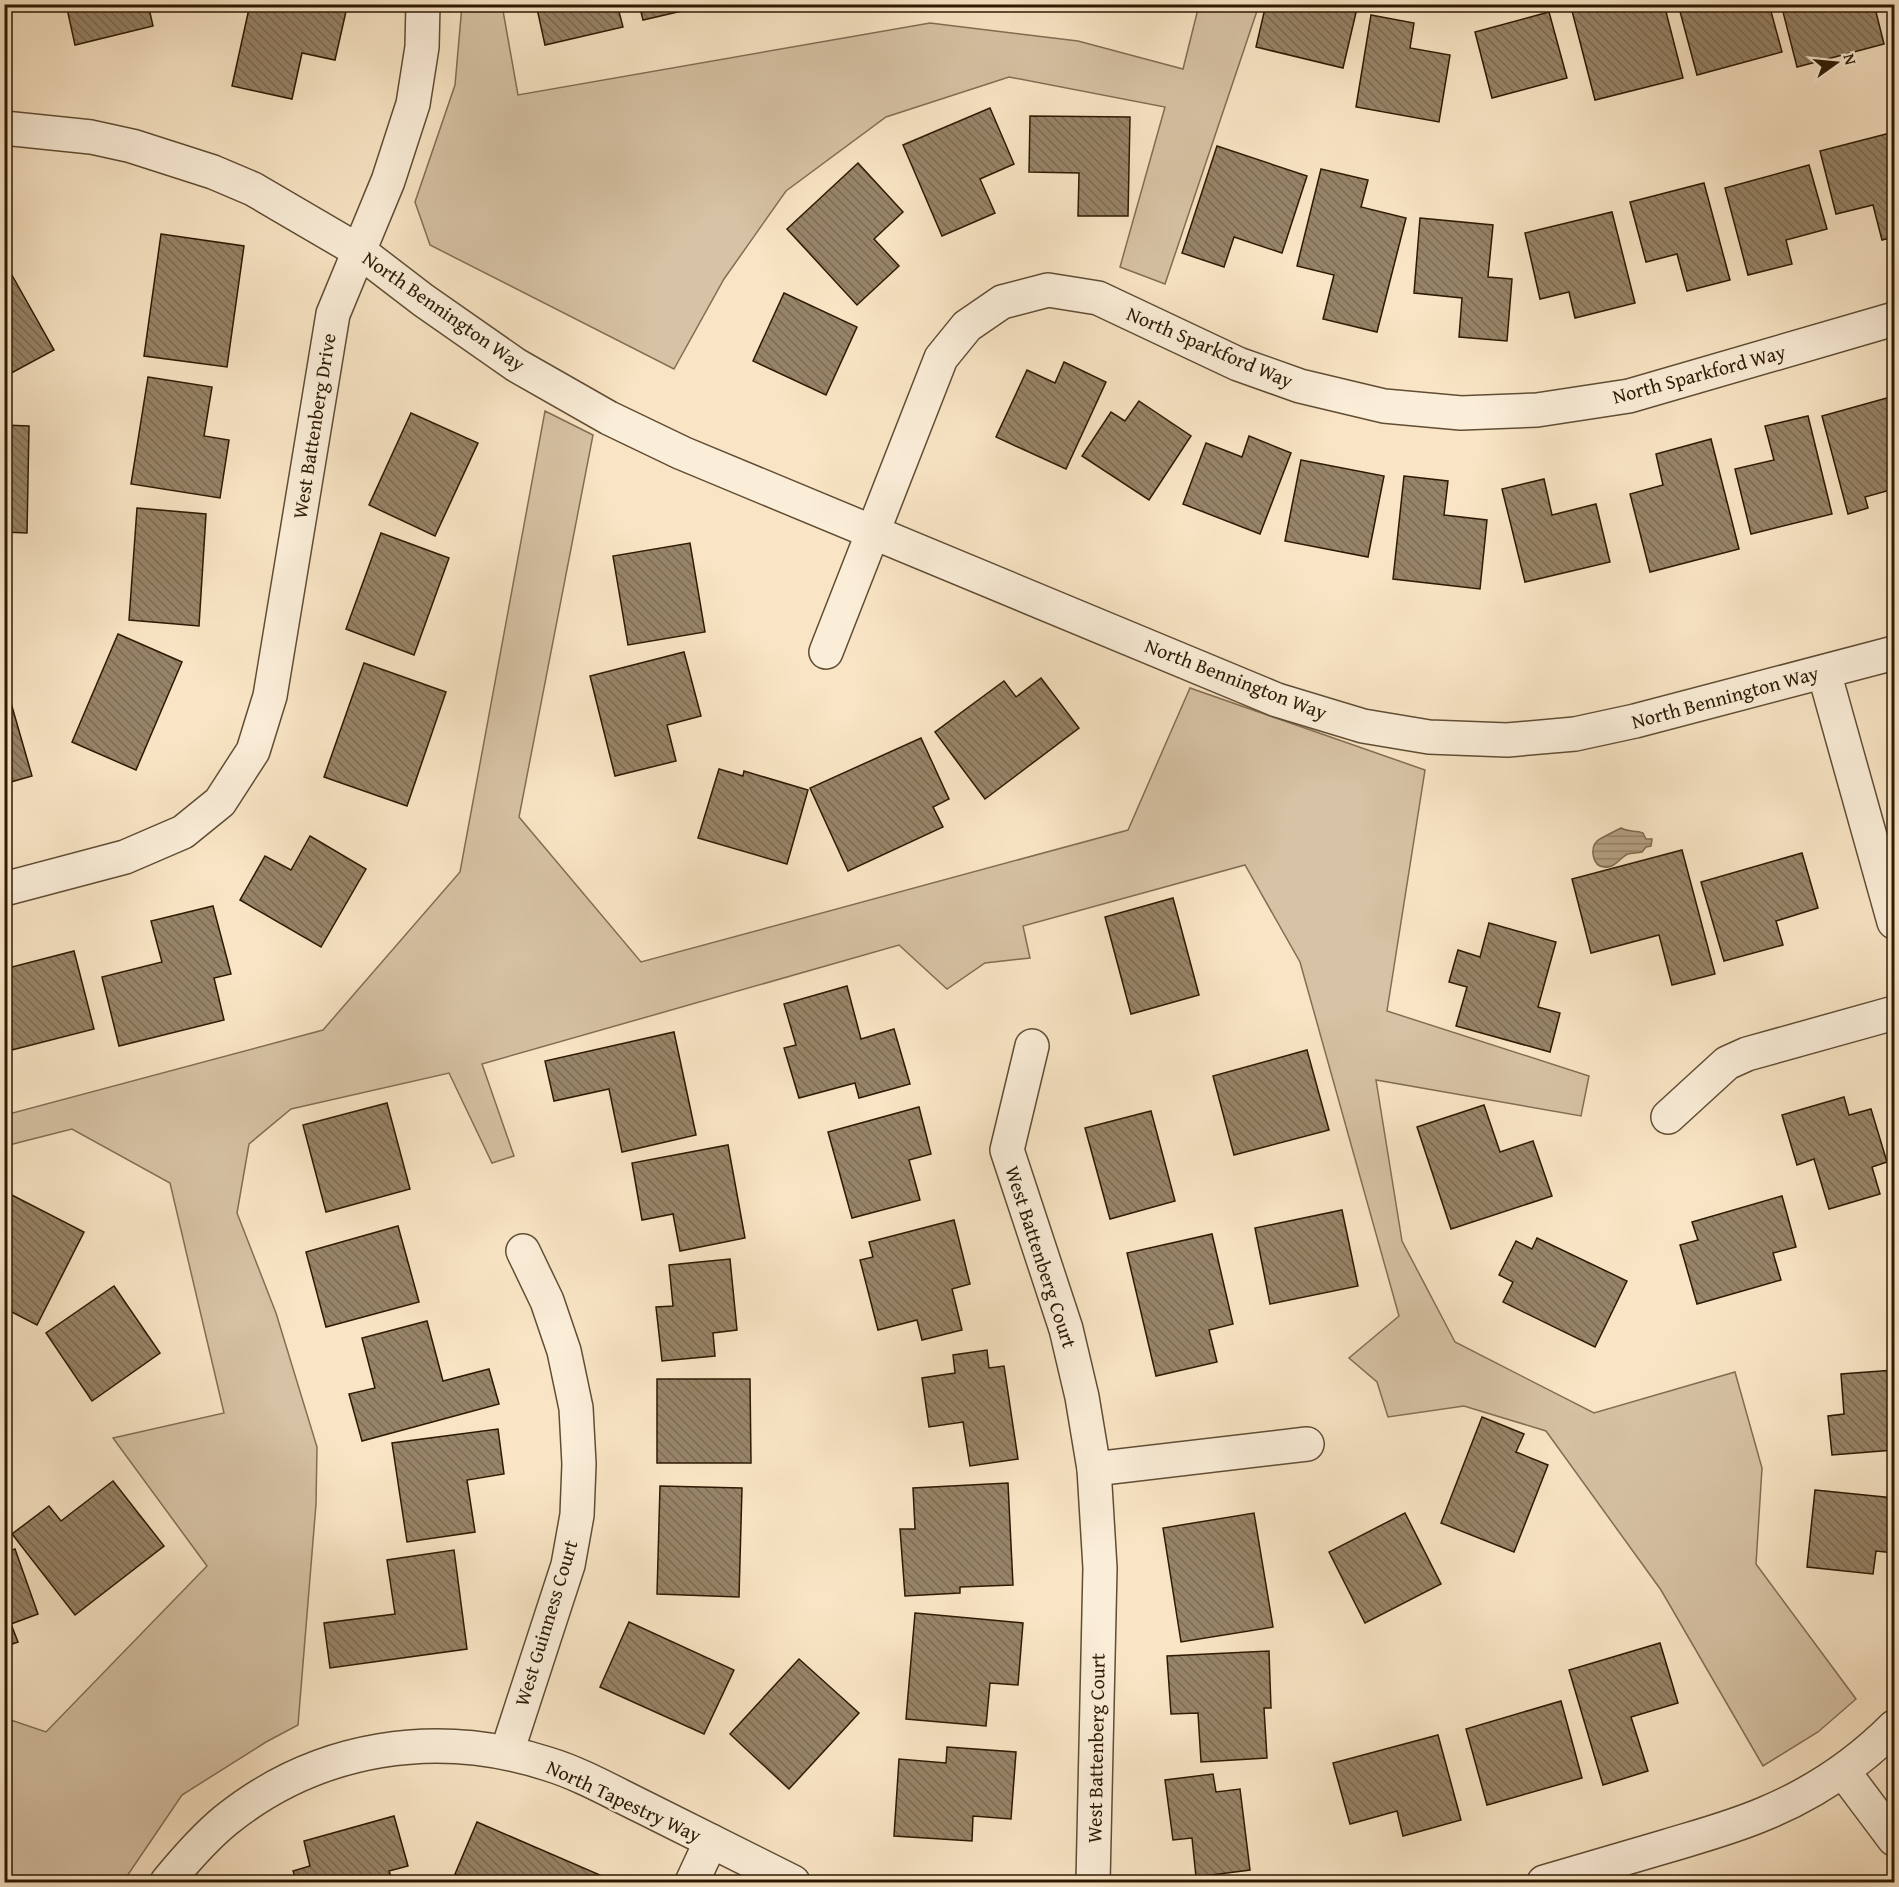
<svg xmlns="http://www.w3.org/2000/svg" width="1899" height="1887" font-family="'Gentium Book Plus',serif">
<defs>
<pattern id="water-rules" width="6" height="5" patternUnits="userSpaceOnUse" patternTransform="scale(1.5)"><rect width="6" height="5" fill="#b4a083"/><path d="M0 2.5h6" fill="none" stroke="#938269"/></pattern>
<pattern id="building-back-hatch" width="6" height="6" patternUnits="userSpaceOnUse" patternTransform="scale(1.5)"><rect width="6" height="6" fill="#978468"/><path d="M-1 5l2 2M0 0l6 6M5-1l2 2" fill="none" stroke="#7c6b53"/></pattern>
</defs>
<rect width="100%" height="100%" fill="#f9e5c5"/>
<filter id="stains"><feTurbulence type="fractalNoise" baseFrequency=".00333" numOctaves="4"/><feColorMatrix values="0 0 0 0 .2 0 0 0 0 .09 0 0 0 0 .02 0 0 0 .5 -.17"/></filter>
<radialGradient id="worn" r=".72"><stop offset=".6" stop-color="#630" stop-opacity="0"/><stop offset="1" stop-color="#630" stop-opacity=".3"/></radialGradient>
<!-- green -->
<g fill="#d6c2a4" stroke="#826e54" stroke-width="1.5">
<path d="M462,5h40l16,90 412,-72 148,18 105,28 16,-64h60l-94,279 -45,-17 45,-160 -156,-30 -123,40 -100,74 -62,88 -50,90 -244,-124 -15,-43 40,-117z"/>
<path d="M545,411l48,24 -74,382 122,145 487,-132 62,-142 235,82 -38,241 202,65 -8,40 -205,-36 26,161 53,101 139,71 141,-41 27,96 -6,96 100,135 -38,33 -55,34 -102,-176 -115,-159 -82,-25 -76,11 -11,-35 -28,-24 50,-42 -99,-354 -55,-97 -222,61 7,32 -45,5 -38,26 -48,-44 -417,119 32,92 -22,7 -43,-90 -158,36 -42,35 -12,69 39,100 41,134 -1,57 -18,221 -32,17 -84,53 -59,87h-118v-164l41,14 161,-166 -94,-128 111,-25 -54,-230 -98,-54 -67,17v-31l318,-85 137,-158z"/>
</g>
<!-- water -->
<path fill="url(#water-rules)" stroke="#7e6a50" stroke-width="1.5" d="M1621,828c9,5 13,2 22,5l3,6h6l-1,7 -5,1 -4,5c-4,1 -10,1 -14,2 -8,3 -13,15 -24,13 -12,-1 -14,-19 -7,-26 2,-2 22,-12 24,-13z"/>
<!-- building -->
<g fill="url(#building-back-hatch)" stroke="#2d1a03" stroke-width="1.5">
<path d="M66,4h82l5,22 -78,19z"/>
<path d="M250,4h87l10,3 -12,53 -33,-7 -10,46 -60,-13z"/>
<path d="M536,4h81l6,23 -78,18z"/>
<path d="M639,4h73l-69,16z"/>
<path d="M1149,4h40l-1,6z"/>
<path d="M1266,4h92l-15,64 -87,-21z"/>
<path d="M1579,4h85l19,74 -88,22 -24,-93z"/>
<path d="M1678,4h91l13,48 -85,23z"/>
<path d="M1781,4h93l10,40 -87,23z"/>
<path d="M1549,12l18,66 -75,20 -17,-66z"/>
<path d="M1371,15l43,8 -4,25 40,7 -11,67 -83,-15z"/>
<path d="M990,108l24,56 -34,15 15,34 -53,23 -39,-91z"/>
<path d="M1030,116l100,1 -2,99h-50l1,-43 -50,-1z"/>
<path d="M1894,132v105l-12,3 -9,-35 -37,9 -16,-63z"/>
<path d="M1217,146l90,30 -25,77 -48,-16 -10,30 -42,-14z"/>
<path d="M858,163l45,49 -29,27 25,27 -42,39 -70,-76z"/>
<path d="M1809,165l18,64 -41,11 6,24 -44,11 -23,-87z"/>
<path d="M1321,169l47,11 -7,27 45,11 -29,114 -54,-13 11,-44 -37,-9z"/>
<path d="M1704,183l26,97 -43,11 -10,-37 -31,8 -16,-60z"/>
<path d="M1612,212l23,91 -60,15 -6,-26 -29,7 -15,-66z"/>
<path d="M1420,218l73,7 -5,52 24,2 -5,62 -48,-4 3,-39 -48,-5z"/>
<path d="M161,234l83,12 -17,121 -83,-11z"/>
<path d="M4,261l50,89 -50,27z"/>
<path d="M784,293l73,34 -31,68 -73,-34z"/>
<path d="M1064,362l42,20 -40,87 -70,-32 31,-67 28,13z"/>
<path d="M148,377l64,10 -8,49 25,4 -9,58 -89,-14z"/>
<path d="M1894,396v93l-29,8 3,11 -20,6 -26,-98z"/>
<path d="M1139,401l52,35 -42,64 -67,-44 29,-44 14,9z"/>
<path d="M411,413l67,30 -43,93 -66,-31z"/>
<path d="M1808,416l24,98 -81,20 -16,-65 39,-9 -9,-34z"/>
<path d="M4,425l25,1 -2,107 -23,-1z"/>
<path d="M1249,436l42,17 -31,81 -77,-30 23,-61 36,14z"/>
<path d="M1711,439l28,110 -89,23 -20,-78 33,-9 -7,-31z"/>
<path d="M1301,460l83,16 -16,81 -83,-16z"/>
<path d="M1404,476l44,5 -4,34 43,5 -7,69 -87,-10z"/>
<path d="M1544,479l8,36 44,-11 14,58 -85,20 -23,-93z"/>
<path d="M137,508l69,6 -7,112 -70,-6z"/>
<path d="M381,533l68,25 -35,97 -68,-26z"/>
<path d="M690,543l15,89 -77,13 -15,-89z"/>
<path d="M118,634l64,28 -46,108 -64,-28z"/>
<path d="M684,652l17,64 -34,9 9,36 -61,15 -25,-100z"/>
<path d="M364,663l82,29 -39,114 -83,-29z"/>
<path d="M1041,678l38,50 -94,71 -50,-67 69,-51 12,16z"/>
<path d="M9,696l23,80 -28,8v-87z"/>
<path d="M921,738l28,61 -16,8 10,20 -95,44 -38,-83z"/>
<path d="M719,769l24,7 1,-5 64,19 -21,74 -89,-26z"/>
<path d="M310,836l56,33 -45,78 -81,-47 25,-44 26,14z"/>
<path d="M1682,850l33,124 -43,11 -13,-50 -68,18 -19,-74z"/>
<path d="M1802,853l16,55 -42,13 7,24 -59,16 -23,-79z"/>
<path d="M1173,898l26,97 -68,19 -26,-97z"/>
<path d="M213,906l18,68 -17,4 10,42 -105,26 -17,-69 60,-15 -11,-41z"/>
<path d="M1489,923l67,19 -18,65 22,6 -10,39 -94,-26 11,-39 -18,-5 9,-32 22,7z"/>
<path d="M74,951l20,78 -90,23v-83z"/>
<path d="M847,986l14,53 33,-10 16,55 -51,14 -4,-15 -56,15 -15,-50 12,-3 -12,-41z"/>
<path d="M674,1032l22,103 -74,17 -13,-63 -55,12 -9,-40z"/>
<path d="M1307,1050l22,80 -95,25 -21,-79z"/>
<path d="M1844,1097l5,18 22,-6 16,53 -15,5 8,27 -51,15 -15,-50 -17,6 -15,-50z"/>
<path d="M387,1103l23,86 -84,23 -23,-87z"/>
<path d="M1484,1105l16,47 33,-11 19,55 -101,33 -34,-102z"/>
<path d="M919,1107l12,47 -22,6 11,40 -68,18 -24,-86z"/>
<path d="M1151,1111l24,90 -65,18 -25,-91z"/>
<path d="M728,1145l17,93 -65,13 -7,-37 -31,6 -10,-57z"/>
<path d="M4,1191l80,41 -47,93 -33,-17z"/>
<path d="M1782,1196l14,51 -23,6 8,27 -84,24 -17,-59 18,-5 -6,-18z"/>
<path d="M1342,1210l16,76 -88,18 -15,-76z"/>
<path d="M954,1220l16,64 -18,5 10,41 -40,10 -5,-20 -39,10 -18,-70 13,-3 -4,-15z"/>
<path d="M398,1226l21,76 -93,25 -20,-75z"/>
<path d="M1212,1234l21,90 -24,6 8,32 -61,14 -29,-123z"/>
<path d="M1537,1238l90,43 -32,66 -92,-45 10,-20 -14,-7 17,-34 16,8z"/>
<path d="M730,1259l7,71 -24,3 2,23 -53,5 -6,-54 17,-1 -4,-41z"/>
<path d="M114,1286l46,67 -68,48 -46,-68z"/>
<path d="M427,1321l16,60 46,-12 10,35 -137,37 -13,-47 26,-6 -13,-50z"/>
<path d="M987,1350l2,18 15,-2 14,93 -48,7 -7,-44 -34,5 -7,-49 33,-5 -2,-18z"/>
<path d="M1894,1370v80l-62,5 -4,-39 16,-2 -3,-40z"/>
<path d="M657,1379h93l1,84h-94z"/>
<path d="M1482,1417l42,17 -8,18 32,13 -34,87 -73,-29z"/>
<path d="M498,1429l6,45 -37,6 8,52 -68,10 -15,-99z"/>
<path d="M113,1481l51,65 -89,69 -63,-81 37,-28 12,15z"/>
<path d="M1008,1483l5,102 -53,2v6l-55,3 -5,-67h15l-2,-41z"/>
<path d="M660,1486l82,2 -3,109 -82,-3z"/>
<path d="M1815,1490l79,8v55l-18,-2 -3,23 -66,-7z"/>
<path d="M1254,1513l19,114 -92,15 -18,-114z"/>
<path d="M1405,1513l36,71 -76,39 -36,-71z"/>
<path d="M15,1549l23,65 -27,10 7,18 -14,5v-94z"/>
<path d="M454,1550l13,99 -137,19 -6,-45 71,-9 -8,-54z"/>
<path d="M915,1613l108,10 -5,62 -28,-2 -4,43 -80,-7z"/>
<path d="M629,1622l105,48 -30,64 -104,-47z"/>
<path d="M1660,1643l18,60 -47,14 17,54 -45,14 -34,-115z"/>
<path d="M1269,1651l2,57h-7l3,50 -66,4 -3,-49 -27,1 -4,-58z"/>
<path d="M799,1659l60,54 -70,76 -59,-55z"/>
<path d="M1561,1701l21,77 -95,27 -21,-76z"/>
<path d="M1438,1735l23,85 -58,16 -6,-25 -47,13 -17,-61z"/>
<path d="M947,1747l69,5 -5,67 -38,-3 -1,25 -78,-5 5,-77 47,4z"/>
<path d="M1213,1774l3,18 24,-3 10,81 -54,7 -4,-39 -19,2 -8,-60z"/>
<path d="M394,1816l14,50 -19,5 4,11h-96l-4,-11 17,-5 -6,-25z"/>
<path d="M477,1822l130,56 -2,4h-128l-22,-8z"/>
</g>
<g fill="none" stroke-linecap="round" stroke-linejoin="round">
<defs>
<g id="minor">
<path d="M826,652l115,-294 26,-32 35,-24 46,-12 50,8 140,66 62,22 84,20 77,7 76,-3 92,-14 265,-77"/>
<path d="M1824,672l70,250"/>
<path d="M4,889l121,-32 58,-25 37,-30 33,-51 17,-55 63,-382 55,-133 25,-77 9,-57 1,-43"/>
<path d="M1032,1046l-25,104 59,179 16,68 12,72 6,99 -7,314"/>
<path d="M1668,1117l59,-54 20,-9 147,-41"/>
<path d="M1094,1469l213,-25"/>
<path d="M507,1752l61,-187 9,-50 2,-51 -3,-56 -12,-57 -17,-50 -24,-50"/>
<path d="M1843,1771l51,68"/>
<path d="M167,1882c18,-22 37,-44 59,-62 92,-74 211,-92 322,-56 33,10 64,28 95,43 50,25 100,50 150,75"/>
<path d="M692,1882l19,-41"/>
<path d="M1544,1882c41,-12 82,-24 123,-36 33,-10 67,-19 99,-33 48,-20 92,-50 128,-86"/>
</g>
<path id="tertiary" d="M4,128l87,9 41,9 81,26 40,17 106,62 64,49 93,65 93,53 73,35 595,247 86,26 66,11 78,3 68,-6 60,-13 259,-68"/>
</defs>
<!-- minor casing -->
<use href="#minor" stroke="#604d34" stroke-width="36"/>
<!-- tertiary casing -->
<use href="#tertiary" stroke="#604d34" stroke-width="36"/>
<!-- minor -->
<use href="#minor" stroke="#fbeed9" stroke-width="33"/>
<!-- tertiary -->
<use href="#tertiary" stroke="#fbeed9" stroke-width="33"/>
</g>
<g text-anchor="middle" stroke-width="4.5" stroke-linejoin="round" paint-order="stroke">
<!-- street labels -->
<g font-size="20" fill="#2d1a03" stroke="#fbeed9">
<text transform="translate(444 311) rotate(35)" y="7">North Bennington Way</text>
<text transform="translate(1210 347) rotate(23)" y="7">North Sparkford Way</text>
<text transform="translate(1699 374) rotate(-15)" y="7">North Sparkford Way</text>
<text transform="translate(314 426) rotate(-81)" y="7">West Battenberg Drive</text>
<text transform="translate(1236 679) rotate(21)" y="7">North Bennington Way</text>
<text transform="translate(1725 697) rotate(-15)" y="7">North Bennington Way</text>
<text transform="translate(1041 1257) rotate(72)" y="7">West Battenberg Court</text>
<text transform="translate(546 1623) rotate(-73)" y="7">West Guinness Court</text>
<text transform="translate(1096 1748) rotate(-89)" y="7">West Battenberg Court</text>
<text transform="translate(624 1801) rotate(25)" y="7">North Tapestry Way</text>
</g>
</g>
<!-- margin -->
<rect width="1899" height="1887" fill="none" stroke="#f9e5c5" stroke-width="24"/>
<rect x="6" y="6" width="1887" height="1875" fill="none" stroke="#2d1a03" stroke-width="3"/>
<rect x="12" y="12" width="1875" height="1863" fill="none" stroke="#2d1a03" stroke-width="1.5"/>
<!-- north arrow -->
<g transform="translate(1836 63) rotate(75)" stroke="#fbeed9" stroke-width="4.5" paint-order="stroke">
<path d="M0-4.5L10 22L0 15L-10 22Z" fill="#2d1a03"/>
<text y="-9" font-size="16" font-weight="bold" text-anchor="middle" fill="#2d1a03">N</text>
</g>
<rect width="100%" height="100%" filter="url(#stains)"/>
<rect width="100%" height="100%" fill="url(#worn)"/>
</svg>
